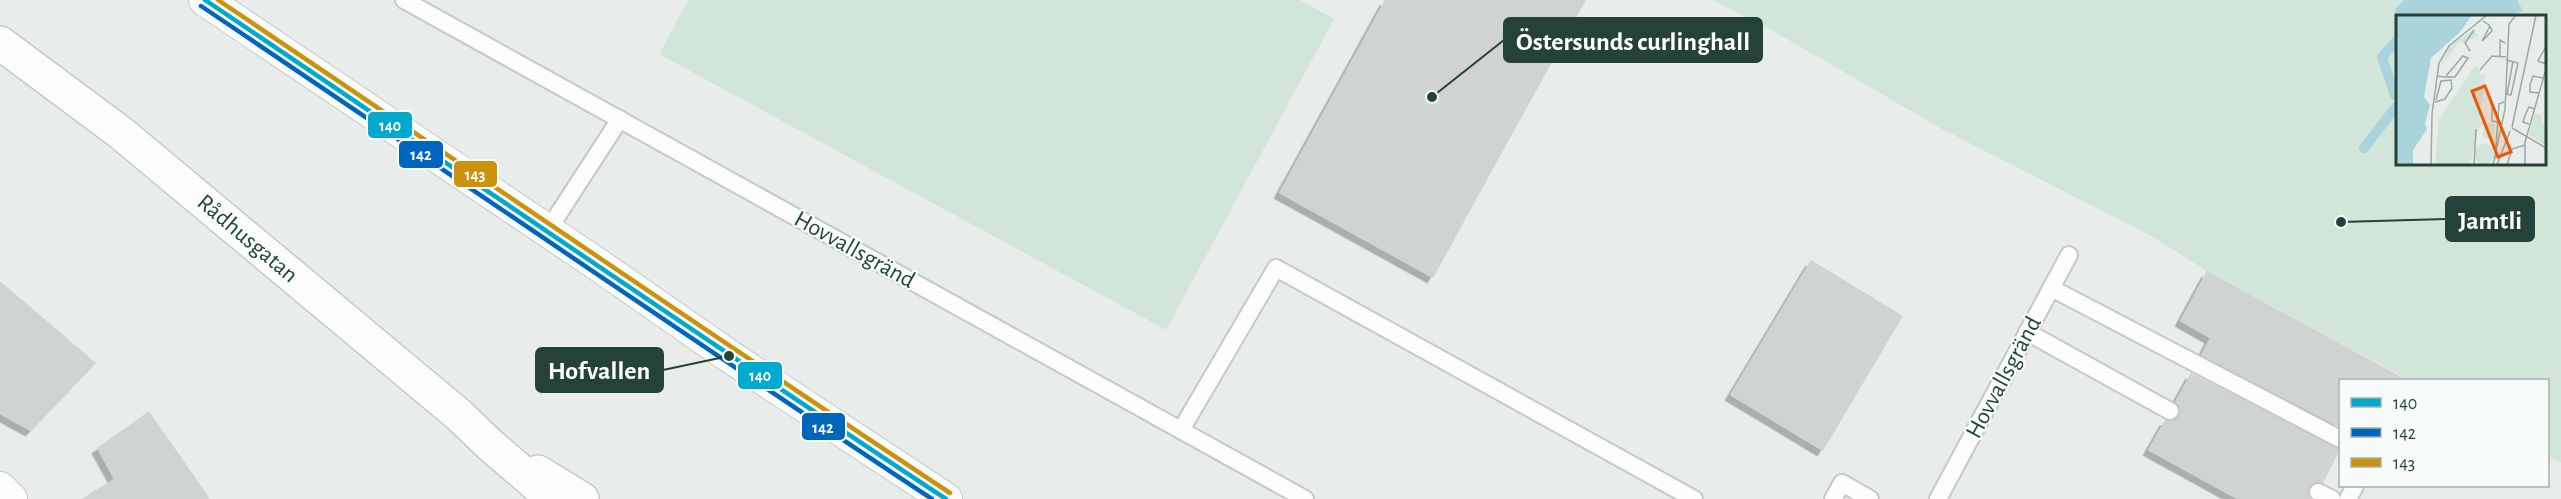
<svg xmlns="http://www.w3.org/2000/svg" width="2561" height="499" font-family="'Alegreya Sans',sans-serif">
<defs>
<filter id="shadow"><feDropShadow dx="-5.5" dy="5.5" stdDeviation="0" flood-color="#0004"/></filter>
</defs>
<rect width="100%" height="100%" fill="#e8edeb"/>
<!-- green -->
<g fill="#d1e6d8" fill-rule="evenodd">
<path d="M688,0h612l34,19 -168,311 -507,-276z"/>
<path d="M1712,0h849v463l-13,-7v-76h-139l-202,-109 -54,-34 -213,-109 -165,-96zM2398,16h146v148h-146z"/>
</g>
<!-- water -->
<path fill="#a9d4db" d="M2404,0h113l6,11c-12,5 -22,2 -34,5h-91l-1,10 -2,-17z"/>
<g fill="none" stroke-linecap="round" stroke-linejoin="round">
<!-- stream -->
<g stroke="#a9d4db" stroke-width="10">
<path d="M2395,95l-13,-38 16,-18"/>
<path d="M2364,148l31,-40"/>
</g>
</g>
<!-- building -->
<g fill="#cfd4d2" filter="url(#shadow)">
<path d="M1385,0h201l-153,278 -154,-85z"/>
<path d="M1811,260l92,56 -80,135 -93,-56z"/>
<path d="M2207,271l202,110h-69v46l-139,-72 9,-17 -30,-17z"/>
<path d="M0,281l96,82 -65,68 -31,-17z"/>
<path d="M2191,373l149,76 -17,34 -6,-1 -8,5 -1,6 2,6h-73l-89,-49 17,-30h10l4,-4v-10l-4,-4z"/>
<path d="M149,411l61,88h-129l33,-20 -17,-31z"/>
</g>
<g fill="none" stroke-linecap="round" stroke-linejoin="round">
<defs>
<g id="service">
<path d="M404,0l901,499"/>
<path d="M548,230l72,-111"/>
<path d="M2051,288l289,151"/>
<path d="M2027,332l143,79"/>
<path d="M1181,430l95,-162 418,231"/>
<path d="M2318,492l14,7"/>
<path d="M1833,499l9,-16 28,16"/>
<path d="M1938,499l131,-244"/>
<path d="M2348,499l7,-13"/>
</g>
<g id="minor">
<path d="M205,0l392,264 132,92 217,143"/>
<path d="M0,488l11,11"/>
</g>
<g id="secondary">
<path d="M0,43l121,90 338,282 29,28 65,56"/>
<path d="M538,472l44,27"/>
</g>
</defs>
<!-- service casing -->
<use href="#service" stroke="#c5cac8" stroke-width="20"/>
<!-- minor casing -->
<use href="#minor" stroke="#c5cac8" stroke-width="34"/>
<!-- secondary casing -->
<use href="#secondary" stroke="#c3cbc8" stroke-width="36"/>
<!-- service -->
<use href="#service" stroke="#fcfcfc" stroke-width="16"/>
<!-- minor -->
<use href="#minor" stroke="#fcfcfc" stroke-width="32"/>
<!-- secondary -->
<use href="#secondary" stroke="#fcfcfc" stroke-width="33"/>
<defs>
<path id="bus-1" d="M205,0c247,166 492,335 741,499"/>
<path id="bus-2" d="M201,6c244,164 486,331 731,493"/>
<path id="bus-3" d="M218,0c244,164 487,331 732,493"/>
</defs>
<!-- bus-1 casing -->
<use href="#bus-1" stroke="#f7fbf9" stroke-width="9"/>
<!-- bus-2 casing -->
<use href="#bus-2" stroke="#f7fbf9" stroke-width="9"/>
<!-- bus-3 casing -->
<use href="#bus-3" stroke="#f7fbf9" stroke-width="9"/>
<!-- bus-1 -->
<use href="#bus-1" stroke="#00a9ce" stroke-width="4.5"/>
<!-- bus-2 -->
<use href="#bus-2" stroke="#0065bd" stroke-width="4.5"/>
<!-- bus-3 -->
<use href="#bus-3" stroke="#cd920c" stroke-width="4.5"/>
</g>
<g text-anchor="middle" stroke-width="4.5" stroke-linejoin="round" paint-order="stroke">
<!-- street labels -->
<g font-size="24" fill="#24423a" stroke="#f7fbf9">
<text transform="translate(248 238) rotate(40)" y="8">Rådhusgatan</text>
<text transform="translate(855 249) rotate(29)" y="8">Hovvallsgränd</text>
<text transform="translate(2003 377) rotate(-62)" y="8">Hovvallsgränd</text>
</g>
</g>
<!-- overview -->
<g transform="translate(2396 15)">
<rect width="150" height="150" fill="#e8edeb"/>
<path d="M77,15l5,6 -14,7 -4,-2 -21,28 10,-21zM79,51l6,4 -3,4h7l-5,47 15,3 -2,15 -10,-1 1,-16 -5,5 -9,38h-35l4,-46zM138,98l8,2v9l4,1v21l-17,-11zM78 139a10 10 0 1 1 20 0a10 10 0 1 1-20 0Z" fill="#d1e6d8"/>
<path d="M0,0h76l-12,17 -29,26 -7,39 6,8 -5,19 2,5 -14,21v15h-17z" fill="#a9d4db"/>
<path fill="none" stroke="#9aa9a4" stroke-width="1.5" d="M87,6l6,4 3,5v1l-10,10 8,-15M150,31l-8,15 8,3M74,36l-5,-8 9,-13M104,41v-16l5,3M84,55l12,-14 14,1M41,61l7,1h11l13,-19 -5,-2 -17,20M144,78l-10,-1v-7l3,-9 10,2M109,79l6,1 7,-32 -12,-3M111,80l6,-34M39,87l10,-3 7,-11 -1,-8 -10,1 -5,19M96,87v19l5,1M133,109l-6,-2 3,-9 3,-6 6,2M116,112l24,-112M116,113l34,20M99,144l4,-55 5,-2M35,150l1,-51 7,-51 10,-17 38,-31M78,150l2,-36M97,150l12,-56 4,-85 7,-9M101,150l13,-34M111,150l5,-16 13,-4M129,150v-23l21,-73"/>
<path fill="#e8590c" fill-opacity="0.15" stroke="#e8590c" stroke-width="3" d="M89,71l26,66 -13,5 -26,-66z"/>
<rect width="150" height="150" fill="none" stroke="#24423a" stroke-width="3"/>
</g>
<!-- callouts -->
<path fill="none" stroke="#24423a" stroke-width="2" d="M1432 97L1504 40M2341 222L2446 219M729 356L663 370"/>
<g fill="#24423a" stroke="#f7fbf9" stroke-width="2">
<circle cx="1432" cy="97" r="6"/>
<circle cx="2341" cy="222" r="6"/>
<circle cx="729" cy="356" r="6"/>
</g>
<g fill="#24423a" stroke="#24423a" stroke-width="2">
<rect x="1504" y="18" width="258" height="44" rx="6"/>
<rect x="2446" y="197" width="88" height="44" rx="6"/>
<rect x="536" y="348" width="127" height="44" rx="6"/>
</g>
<g font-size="26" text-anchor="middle" font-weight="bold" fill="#fff">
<text x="1633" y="50">Östersunds curlinghall</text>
<text x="2490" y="229">Jamtli</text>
<text x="599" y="379">Hofvallen</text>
</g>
<g stroke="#f7fbf9" stroke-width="2">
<rect x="367" y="111" width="46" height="28" rx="6" fill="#00a9ce"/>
<rect x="398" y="140" width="46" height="29" rx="6" fill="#0065bd"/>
<rect x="453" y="160" width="45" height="28" rx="6" fill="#cd920c"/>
<rect x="737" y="361" width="46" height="29" rx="6" fill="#00a9ce"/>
<rect x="801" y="412" width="45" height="29" rx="6" fill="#0065bd"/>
</g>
<g font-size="16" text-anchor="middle" font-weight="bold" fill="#fff">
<text x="390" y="131">140</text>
<text x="421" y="160">142</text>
<text x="475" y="180">143</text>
<text x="760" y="381">140</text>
<text x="823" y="433">142</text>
</g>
<!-- legend -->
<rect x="2339" y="379" width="210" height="108" fill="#f7fbf9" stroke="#a3b1ad" stroke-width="1.5"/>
<rect x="2351" y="398" width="30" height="9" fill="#00a9ce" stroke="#a3b1ad" stroke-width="1.5"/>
<text x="2393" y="409" font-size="18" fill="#24423a">140</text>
<rect x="2351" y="428" width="30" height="9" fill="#0065bd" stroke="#a3b1ad" stroke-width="1.5"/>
<text x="2393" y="439" font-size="18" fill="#24423a">142</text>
<rect x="2351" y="458" width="30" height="9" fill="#cd920c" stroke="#a3b1ad" stroke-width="1.5"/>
<text x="2393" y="469" font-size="18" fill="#24423a">143</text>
</svg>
